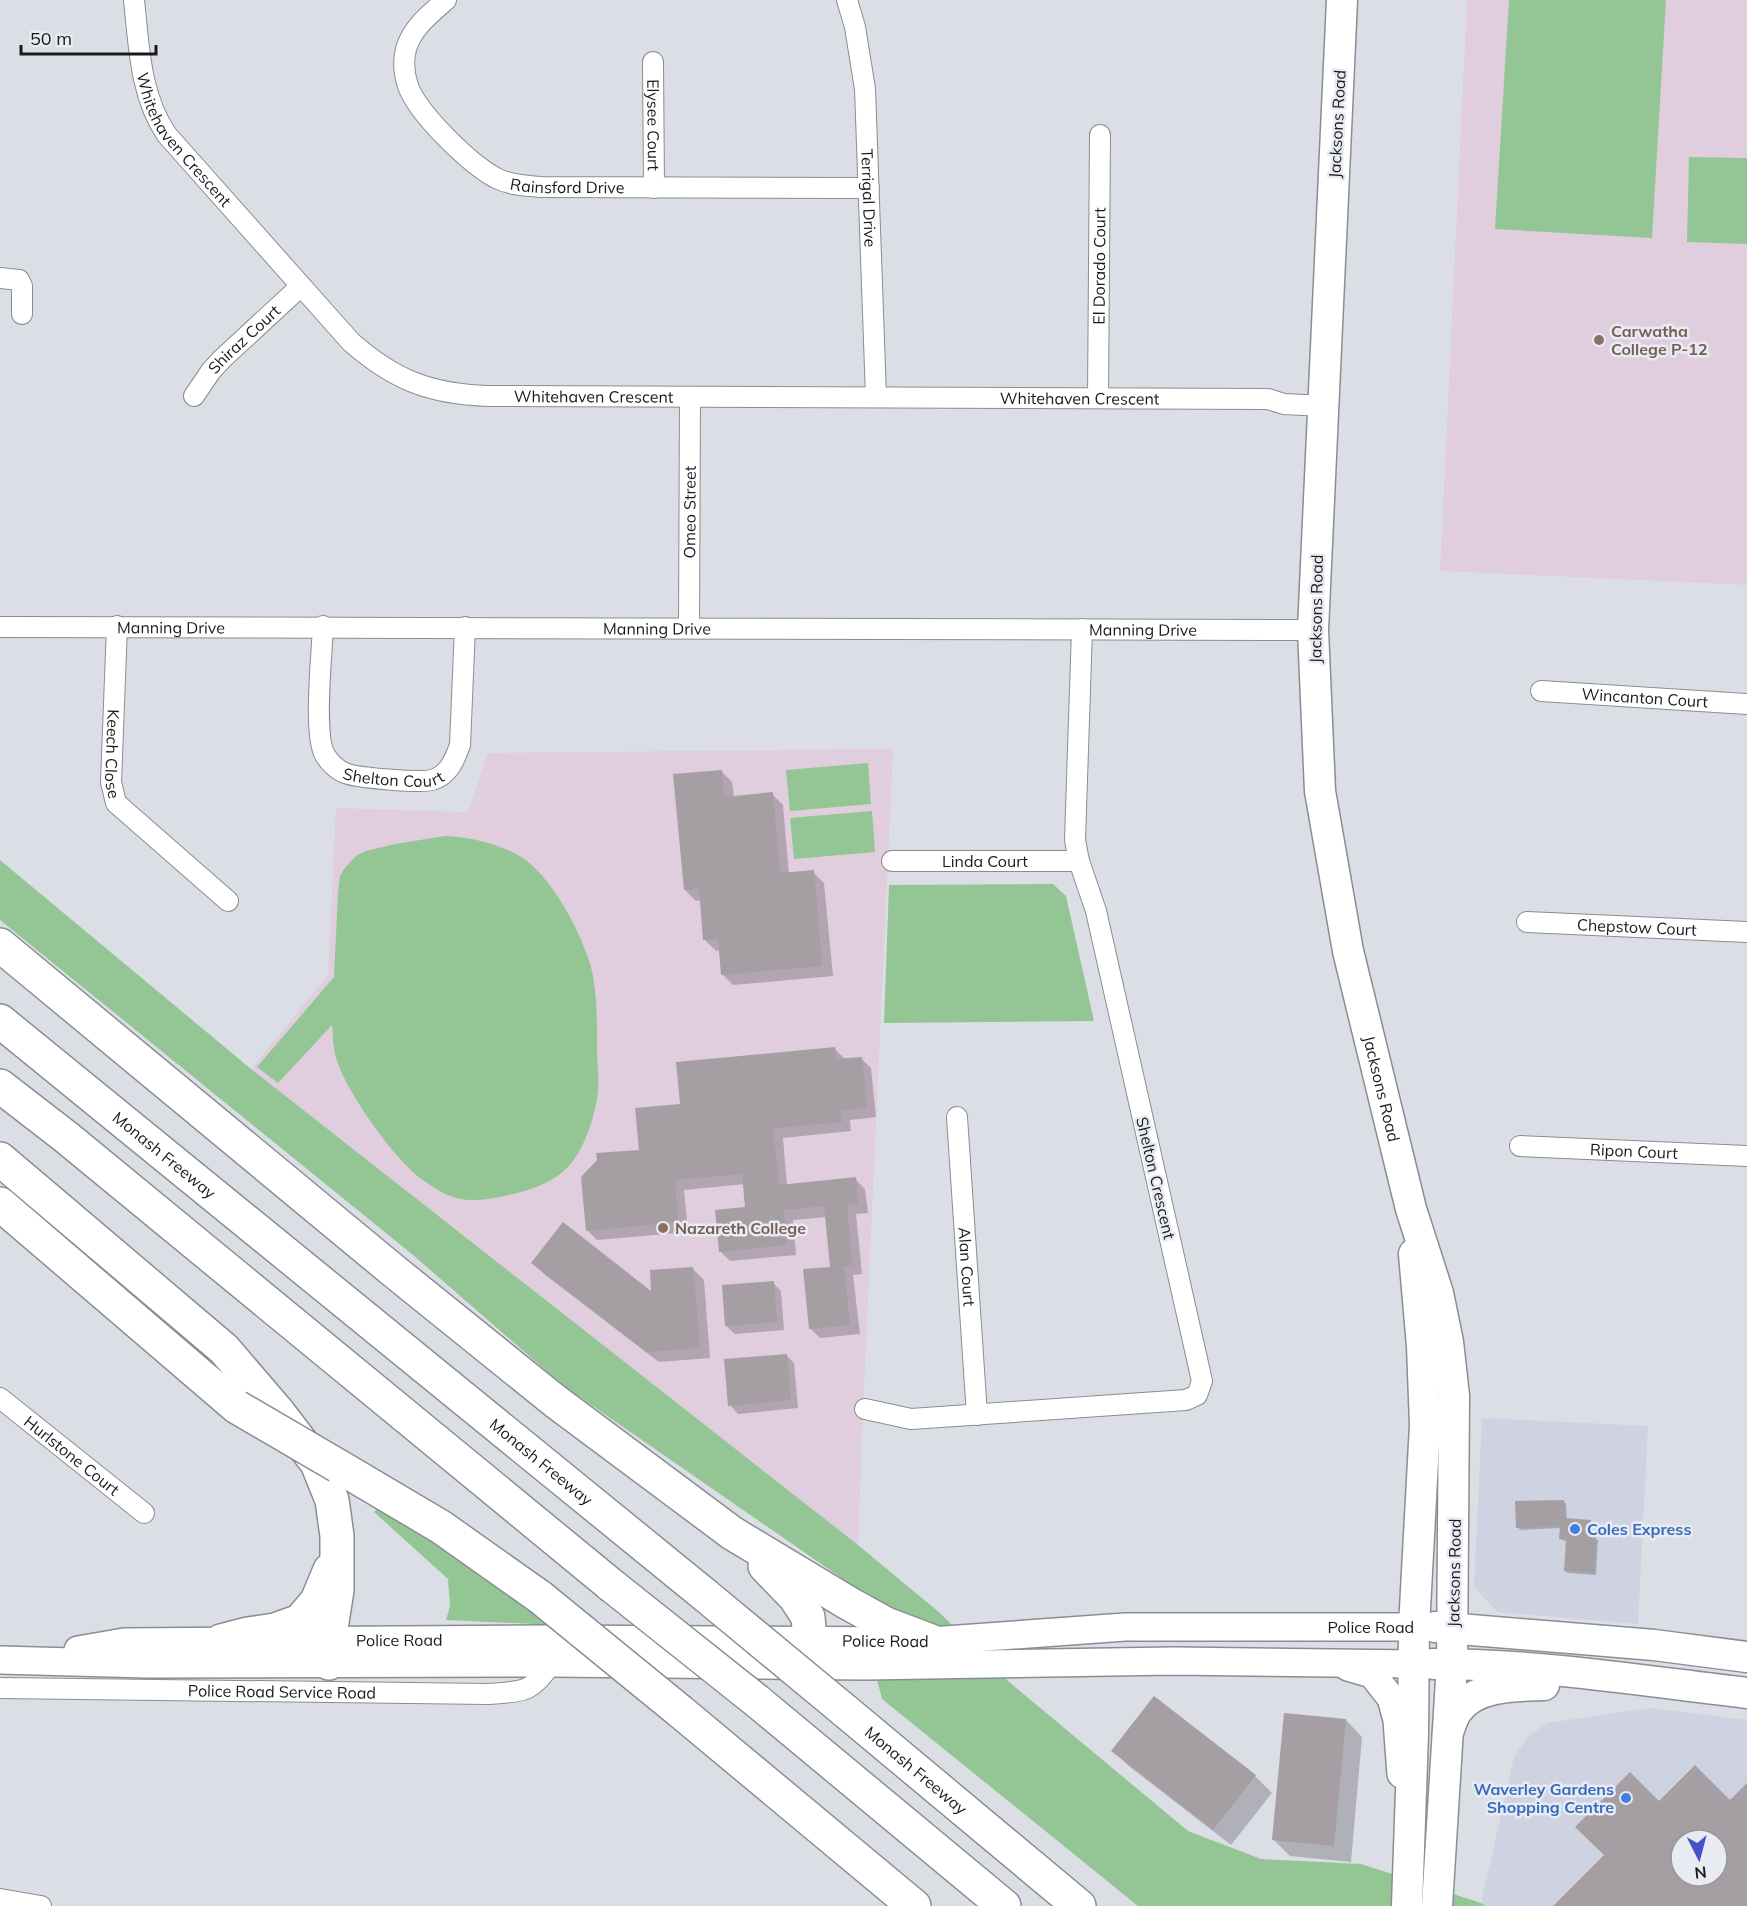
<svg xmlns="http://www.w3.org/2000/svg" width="1747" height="1906" font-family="Mulish,sans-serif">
<rect width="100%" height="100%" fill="#dcdee6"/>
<!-- built -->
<g fill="#ced2e1" fill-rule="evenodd">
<path d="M1482,1418l166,8 -10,198 -140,-12 -24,-25z"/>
<path d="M1650,1708l97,12v186h-262l-4,-3 33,-146 14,-20 19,-14zM1681,1840h36v36h-36z"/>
</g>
<!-- education -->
<g fill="#e0cedf">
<path d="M1467,0h280v585l-307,-14z"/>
<path d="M893,749l-29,639 -6,157 -607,-476 77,-94 8,-167 132,4 20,-59z"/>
</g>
<!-- green -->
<g fill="#94c594">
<path d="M1509,0h157l-14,238 -157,-9z"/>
<path d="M1689,157l58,1v86l-60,-2z"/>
<path d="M868,763l3,41 -81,7 -4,-41z"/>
<path d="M872,811l3,41 -81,7 -4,-41z"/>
<path d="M445,836c26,1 61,9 82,25 28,23 50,65 62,99 9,29 8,64 8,94 1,17 3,34 -1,50 -4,20 -13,46 -27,62 -16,17 -38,24 -60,29 -41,9 -55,8 -89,-17 -27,-21 -72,-84 -83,-117 -4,-12 -4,-25 -5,-36l-54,58 -21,-16 77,-90 4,-84 2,-17 4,-7 13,-14 9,-4 29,-7z"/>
<path d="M0,860l251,209 607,476 82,68 69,69 179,149 73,28 100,5 120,39 4,3h-347l-256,-207 -29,-113 -289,-200 -151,-131 -413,-335z"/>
<path d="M1053,884l13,12 28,125 -210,2 5,-138z"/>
<path d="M383,1502l171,123 -108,-5 4,-14 -2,-27 -74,-67z"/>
</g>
<!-- shadow -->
<g fill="#0003">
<path d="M721,771l11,11 2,15 38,-3 11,11 6,69 24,-2 11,11 9,93 -100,9 -11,-11 -2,-24 -4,1 -11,-11 -4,-40 -5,1 -11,-11z"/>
<path d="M835,1049l10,10 16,-1 10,10 5,49 -26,3 1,11 -68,7 4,47 68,-6 10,10 3,24 -12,1 6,60 -9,1 7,59 -40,4 -10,-10 22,-60 -5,-51 -34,3 3,35 -66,6 -10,-10 27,-43 -2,-24 -61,6 4,42 -91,8 -10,-10 54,-79 40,-46z"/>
<path d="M533,1263l120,31 40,-25 11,11 6,78 -51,4 -115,-88z"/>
<path d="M773,1283l8,8 3,39 -49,4 -9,-8z"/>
<path d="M786,1355l8,8 4,45 -60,6 -8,-9z"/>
<path d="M1564,1501l2,3 1,16 23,1 3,3 -1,13 6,3 -2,35 -28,-2 -3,-2 2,-29 -6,-3v-11l-41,2 -2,-3z"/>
<path d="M1346,1720l16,17 -11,125 -61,-6 -16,-16z"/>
<path d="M1113,1751l142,25 17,17 -41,52 -101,-78z"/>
</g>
<!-- building -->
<g fill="#a59ea3" fill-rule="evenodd">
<path d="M722,770l2,27 49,-5 7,81 34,-3 8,96 -101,9 -3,-36 -15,1 -4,-51 -15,1 -11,-116z"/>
<path d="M835,1047l1,12 26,-2 5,51 -26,2 1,12 -69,6 6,57 77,-8 2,26 -11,1 5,61 -8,1 6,59 -41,4 -6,-60 27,-2 -6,-61 -40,4 3,35 -68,7 -4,-42 30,-3 -3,-33 -67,6 3,42 -92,9 -5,-54 16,-17 -1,-7 43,-3 -4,-42 45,-4 -4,-42z"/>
<path d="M563,1222l88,69 -1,-21 43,-3 7,81 -54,4 -115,-89z"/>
<path d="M774,1281l3,41 -52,4 -3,-41z"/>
<path d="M787,1354l4,46 -63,6 -4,-47z"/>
<path d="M1564,1500l1,18 26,2 -1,15h6l-2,38 -30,-2 2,-31 -7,-1 1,-13 -44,2 -1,-27z"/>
<path d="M1154,1696l102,79 -43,55 -102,-79z"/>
<path d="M1284,1713l62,6 -12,127 -62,-6z"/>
<path d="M1695,1765l35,35 17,-17v123h-194l51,-51 -29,-28 55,-55 29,29zM1681,1840h36v36h-36z"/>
</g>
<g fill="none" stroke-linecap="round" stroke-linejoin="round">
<defs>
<g id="minor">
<path id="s1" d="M134,0c5,46 6,96 33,135l184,207c43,38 79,52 137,54l780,3 16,5 40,2"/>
<path id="s2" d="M446,0c-16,14 -34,28 -40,49 -3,12 -2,25 2,37 10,28 62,78 88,92 14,7 30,8 45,9l328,1"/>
<path id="s3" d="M847,0l8,27 10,62 11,308"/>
<path id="s4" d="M653,62l1,126"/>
<path d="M0,278l19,2 3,6v28"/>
<path id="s5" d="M194,396l17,-25 11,-12 79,-73"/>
<path id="s6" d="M1098,398l2,-263"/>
<path id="s7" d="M117,626l-6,156 5,21 112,98"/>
<path id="s8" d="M323,626c-1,27 -10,109 2,129 4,7 12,15 20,18 11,5 76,10 87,7 17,-5 23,-21 28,-35l5,-118"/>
<path id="s9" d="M0,627l1313,3"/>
<path id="s10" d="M689,628l1,-231"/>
<path id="s11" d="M1541,691l206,13"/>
<path id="s12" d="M892,861h187"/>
<path id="s13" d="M1527,922l220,10"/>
<path id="s14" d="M957,1117l20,298"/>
<path id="s15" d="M1520,1146l227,10"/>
<path id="s16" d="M0,1398l144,115"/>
<path d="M865,1409l46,10 275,-19 11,-5 5,-14 -106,-470 -17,-50 -4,-21 7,-211"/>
<path id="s17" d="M0,1688l488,6c34,-3 44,0 63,-31"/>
<path d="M0,1899l41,7"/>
</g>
<g id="secondary">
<path id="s18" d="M78,1650l46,-8 420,-3 387,2 194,-14h289"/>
<path d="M0,1660l146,4 405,-1 314,3 309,-5 241,3"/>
<path d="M1348,1667l24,7 19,24 6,22 4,54"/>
</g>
<g id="primary">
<path id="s19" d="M1342,0l-29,630 7,161 28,160 63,258 27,84 10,49 6,54 -2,268 -15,242"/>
<path d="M1435,1627l219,18 93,12"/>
<path d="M1433,1664c105,0 210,17 314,29"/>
<path d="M1448,1732c3,-7 5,-16 10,-22 18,-25 58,-24 86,-25"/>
<path d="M1407,1906l6,-172 1,-107 11,-202 -3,-79 -8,-92"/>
</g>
<g id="motorway">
<path d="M0,945l395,327 160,129 177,132 116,70 38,21 45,17"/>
<path id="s20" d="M0,1021l705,574"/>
<path d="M0,1086l66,51 545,448"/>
<path d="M0,1159l224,190 54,63 39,51 15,37 5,36v54l-8,51v22"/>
<path d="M0,1204l237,203"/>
<path d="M338,1466l103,61 99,70"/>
<path d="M765,1566l30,31 13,20 4,48"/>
<path d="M221,1641l27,-7 27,-4 25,-9 17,-20 13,-31"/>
<path d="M757,1701l247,205"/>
<path id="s21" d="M844,1710l235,196"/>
<path d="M681,1712l233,194"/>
</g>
</defs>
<!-- minor casing -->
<use href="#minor" stroke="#8b8d94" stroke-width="22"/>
<!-- secondary casing -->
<use href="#secondary" stroke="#8b8d94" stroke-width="30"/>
<!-- primary casing -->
<use href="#primary" stroke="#8b8d94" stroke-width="33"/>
<!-- motorway casing -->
<use href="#motorway" stroke="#8b8d94" stroke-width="36"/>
<!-- minor -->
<use href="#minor" stroke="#fff" stroke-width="20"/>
<!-- secondary -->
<use href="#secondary" stroke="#fff" stroke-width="27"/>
<!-- primary -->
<use href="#primary" stroke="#fff" stroke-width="30"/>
<!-- motorway -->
<use href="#motorway" stroke="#fff" stroke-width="33"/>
<defs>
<g id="motorway-bridge">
<path d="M237,1407l101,59"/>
<path d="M611,1585l146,116"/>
<path d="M705,1595l139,115"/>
<path d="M540,1597l141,115"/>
</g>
</defs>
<!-- motorway-bridge casing -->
<use href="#motorway-bridge" stroke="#8b8d94" stroke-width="36" stroke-linecap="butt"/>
<!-- motorway-bridge -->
<use href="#motorway-bridge" stroke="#fff" stroke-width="33"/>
</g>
<!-- markers -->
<g fill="#8d6e63" stroke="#e9ebf3" stroke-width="2">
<circle cx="1599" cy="340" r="6"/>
<circle cx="663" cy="1228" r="6"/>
</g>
<g fill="#3f7fe0" stroke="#e9ebf3" stroke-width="2">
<circle cx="1575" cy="1529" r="6"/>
<circle cx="1626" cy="1798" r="6"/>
</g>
<g text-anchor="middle" stroke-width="5" stroke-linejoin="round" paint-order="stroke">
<!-- street labels -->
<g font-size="16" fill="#191a1c" stroke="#e9ebf3">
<text transform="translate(1337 124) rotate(-87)" y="6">Jacksons Road</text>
<text dy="6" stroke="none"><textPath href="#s4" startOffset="63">Elysee Court</textPath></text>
<text dy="6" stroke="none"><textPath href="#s1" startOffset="153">Whitehaven Crescent</textPath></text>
<text dy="6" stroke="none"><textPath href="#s2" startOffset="303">Rainsford Drive</textPath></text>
<text dy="6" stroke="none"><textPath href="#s3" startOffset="200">Terrigal Drive</textPath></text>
<text dy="6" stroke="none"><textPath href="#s6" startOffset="132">El Dorado Court</textPath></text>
<text dy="6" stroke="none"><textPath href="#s5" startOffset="76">Shiraz Court</textPath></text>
<text dy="6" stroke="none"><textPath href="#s1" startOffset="674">Whitehaven Crescent</textPath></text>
<text dy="6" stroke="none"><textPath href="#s1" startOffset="1160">Whitehaven Crescent</textPath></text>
<text dy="6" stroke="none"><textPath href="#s10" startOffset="116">Omeo Street</textPath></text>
<text transform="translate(1316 609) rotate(-89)" y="6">Jacksons Road</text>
<text dy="6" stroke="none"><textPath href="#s9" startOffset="171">Manning Drive</textPath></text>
<text dy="6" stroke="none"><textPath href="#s9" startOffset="657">Manning Drive</textPath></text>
<text dy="6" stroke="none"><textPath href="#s9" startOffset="1143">Manning Drive</textPath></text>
<text dy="6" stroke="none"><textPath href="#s11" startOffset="104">Wincanton Court</textPath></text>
<text dy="6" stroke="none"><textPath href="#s7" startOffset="128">Keech Close</textPath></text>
<text dy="6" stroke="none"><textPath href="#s8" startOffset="206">Shelton Court</textPath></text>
<text dy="6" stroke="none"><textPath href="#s12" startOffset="93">Linda Court</textPath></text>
<text dy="6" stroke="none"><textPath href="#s13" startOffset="110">Chepstow Court</textPath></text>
<text dy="6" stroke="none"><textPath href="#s19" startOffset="1096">Jacksons Road</textPath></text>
<text dy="6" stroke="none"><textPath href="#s15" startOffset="114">Ripon Court</textPath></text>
<text dy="6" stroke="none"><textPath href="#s20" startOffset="212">Monash Freeway</textPath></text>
<text transform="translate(1156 1178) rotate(77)" y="6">Shelton Crescent</text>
<text dy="6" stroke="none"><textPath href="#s14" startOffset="150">Alan Court</textPath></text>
<text dy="6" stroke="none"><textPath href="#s16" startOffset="92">Hurlstone Court</textPath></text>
<text dy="6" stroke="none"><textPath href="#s20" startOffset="698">Monash Freeway</textPath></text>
<text transform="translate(1454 1573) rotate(-89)" y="6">Jacksons Road</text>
<text dy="6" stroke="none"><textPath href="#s18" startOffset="1294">Police Road</textPath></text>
<text dy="6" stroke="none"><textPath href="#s18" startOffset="322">Police Road</textPath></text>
<text dy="6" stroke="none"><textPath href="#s18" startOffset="808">Police Road</textPath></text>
<text dy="6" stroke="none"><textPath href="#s17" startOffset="282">Police Road Service Road</textPath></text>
<text dy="6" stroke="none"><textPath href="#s21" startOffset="94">Monash Freeway</textPath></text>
</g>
<!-- education labels -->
<g font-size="16" font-weight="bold" fill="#785e54" stroke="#e9ebf3" text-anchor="start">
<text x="1611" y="337">Carwatha<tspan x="1611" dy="18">College P-12</tspan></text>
<text x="675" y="1234">Nazareth College</text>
</g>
<!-- shop labels -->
<g font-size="16" font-weight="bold" fill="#366cbe" stroke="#e9ebf3" text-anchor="start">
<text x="1587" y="1535">Coles Express</text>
<text x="1614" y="1795" text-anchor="end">Waverley Gardens<tspan x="1614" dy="18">Shopping Centre</tspan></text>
</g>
</g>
<!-- north arrow -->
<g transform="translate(1699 1858) rotate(174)"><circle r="28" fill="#e9ebf3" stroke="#96979d" stroke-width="1.5"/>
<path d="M0-4.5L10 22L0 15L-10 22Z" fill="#4453c7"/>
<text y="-9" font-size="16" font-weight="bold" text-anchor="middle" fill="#191a1c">N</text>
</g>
<!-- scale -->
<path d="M21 45v9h135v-9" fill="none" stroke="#191a1c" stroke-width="3"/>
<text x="30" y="45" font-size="18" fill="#191a1c" stroke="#e9ebf3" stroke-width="4.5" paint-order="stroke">50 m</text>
</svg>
